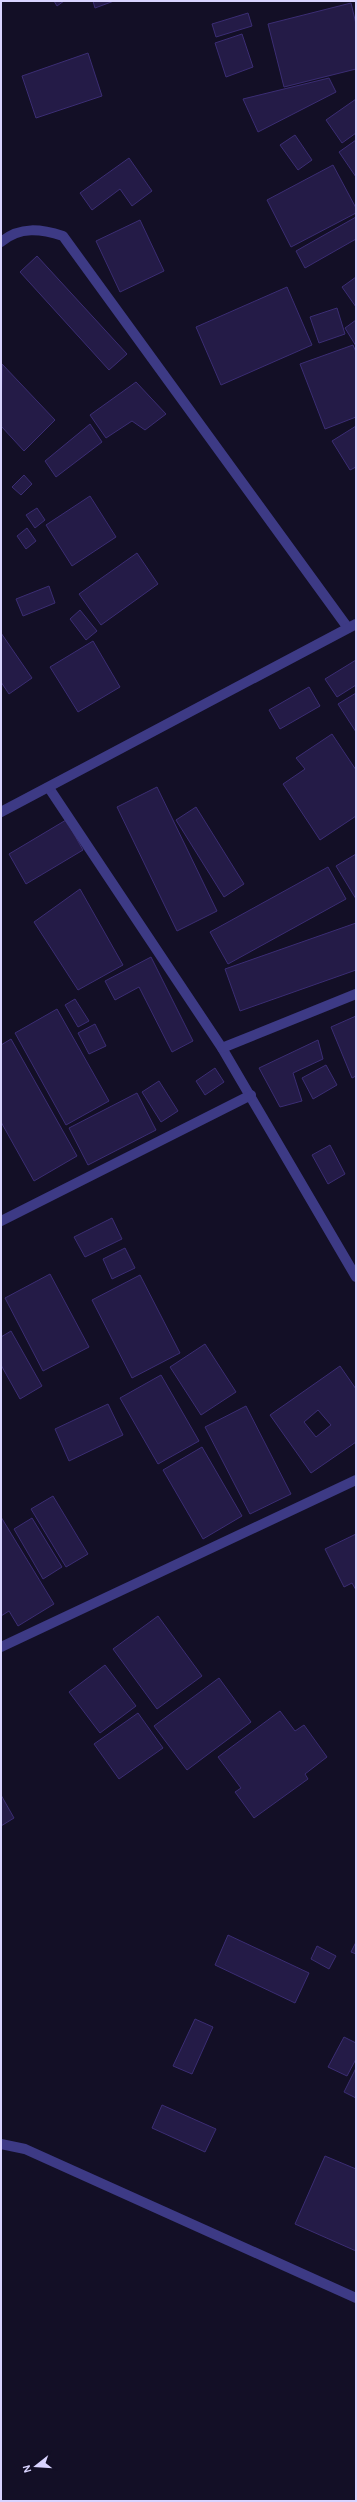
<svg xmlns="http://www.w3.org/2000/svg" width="357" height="2502" font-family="'Alegreya Sans',sans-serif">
<rect width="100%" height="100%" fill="#130f26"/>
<!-- building -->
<g fill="#241b47" stroke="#3b2d73" fill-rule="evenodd">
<path d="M54,1h10l-7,5z"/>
<path d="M93,1h21l-19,7z"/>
<path d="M351,3l5,21v45l-72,18 -16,-63z"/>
<path d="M248,13l4,13 -36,11 -4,-13z"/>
<path d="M242,34l11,33 -27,10 -11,-34z"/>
<path d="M88,53l14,43 -66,22 -14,-42z"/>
<path d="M329,78l7,14 -78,40 -15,-33z"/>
<path d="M356,99v34l-14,10 -16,-23z"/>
<path d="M295,135l17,25 -14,10 -18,-25z"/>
<path d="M356,140v37l-17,-25z"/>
<path d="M129,158l23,33 -20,15 -12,-17 -28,21 -12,-17z"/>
<path d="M333,165l23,43v5l-65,34 -24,-47z"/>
<path d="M356,217v22l-51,29 -9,-17z"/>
<path d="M140,220l24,51 -44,21 -24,-51z"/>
<path d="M37,256l90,98 -18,16 -89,-98z"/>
<path d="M356,277v30l-14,-20z"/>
<path d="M287,287l25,58 -91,40 -25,-58z"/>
<path d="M337,308l8,26 -26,9 -9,-26z"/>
<path d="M356,320v26l-11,-18z"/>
<path d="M353,345l3,7v65l-31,12 -25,-65z"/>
<path d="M2,364l53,56 -31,31 -23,-25z"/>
<path d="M136,382l30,32 -21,16 -13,-9 -26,17 -16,-23z"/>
<path d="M90,424l12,18 -46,35 -11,-16z"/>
<path d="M356,426v41l-6,3 -18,-29z"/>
<path d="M24,475l8,9 -11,11 -9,-8z"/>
<path d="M90,496l26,41 -44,29 -26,-41z"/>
<path d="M37,508l8,12 -10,8 -9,-13z"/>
<path d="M27,528l9,13 -10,8 -9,-13z"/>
<path d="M137,553l21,31 -57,41 -22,-31z"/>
<path d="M49,586l6,17 -32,13 -7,-17z"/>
<path d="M80,610l17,21 -11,9 -16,-21z"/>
<path d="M1,633l31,45 -23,16 -8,-12z"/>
<path d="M93,641l27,46 -42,25 -28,-45z"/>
<path d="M356,660v25l-19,12 -12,-18z"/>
<path d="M309,687l11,19 -40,23 -11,-19z"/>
<path d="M356,693v39l-18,-28z"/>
<path d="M332,734l24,36v46l-36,24 -37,-56 22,-15 -9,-11z"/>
<path d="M157,787l60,124 -40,20 -60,-124z"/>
<path d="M196,807l48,77 -20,13 -48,-77z"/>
<path d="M66,820l17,30 -57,34 -17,-30z"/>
<path d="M356,854v45l-20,-33z"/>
<path d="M328,867l18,32 -118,65 -18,-32z"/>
<path d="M80,889l43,76 -45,25 -44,-68z"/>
<path d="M356,923v47l-116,41 -15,-42z"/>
<path d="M151,957l42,84 -21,11 -33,-65 -24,13 -10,-19z"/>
<path d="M75,999l14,22 -11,6 -13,-22z"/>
<path d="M57,1009l52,92 -43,24 -51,-92z"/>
<path d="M356,1016v60l-4,2 -21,-51z"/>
<path d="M95,1024l11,22 -17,8 -11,-21z"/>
<path d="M11,1039l66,117 -43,25 -33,-59v-77z"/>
<path d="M318,1040l5,19 -30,14 9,28 -22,6 -21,-39z"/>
<path d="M326,1065l11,20 -24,14 -11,-21z"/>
<path d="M215,1068l9,14 -19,13 -9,-14z"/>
<path d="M159,1081l19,30 -17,11 -19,-30z"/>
<path d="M137,1093l19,37 -68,35 -19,-37z"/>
<path d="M330,1145l15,29 -17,10 -16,-29z"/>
<path d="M112,1218l10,21 -37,18 -11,-20z"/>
<path d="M125,1248l10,20 -23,11 -9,-20z"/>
<path d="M50,1274l39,73 -46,24 -38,-73z"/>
<path d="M140,1275l40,78 -48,25 -40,-78z"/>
<path d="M11,1331l31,55 -22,13 -19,-34v-28z"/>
<path d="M205,1344l31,48 -35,23 -31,-48z"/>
<path d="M340,1366l16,23v53l-45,31 -41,-58zM318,1410l13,15 -15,12 -12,-15z"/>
<path d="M161,1375l38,66 -41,23 -38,-66z"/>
<path d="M108,1404l15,31 -54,26 -14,-32z"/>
<path d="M246,1406l45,88 -41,20 -45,-87z"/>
<path d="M202,1447l40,69 -39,23 -40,-69z"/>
<path d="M53,1496l35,58 -22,13 -35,-58z"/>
<path d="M1,1517l53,87 -36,22 -9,-15 -8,5z"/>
<path d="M32,1518l30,49 -19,12 -29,-50z"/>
<path d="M356,1534v56l-4,-7 -8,4 -19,-38z"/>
<path d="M158,1616l44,60 -45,33 -44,-60z"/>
<path d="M105,1665l31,41 -36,27 -31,-41z"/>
<path d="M219,1678l32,44 -64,48 -33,-44z"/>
<path d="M280,1711l15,20 9,-6 23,32 -22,17 3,5 -54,39 -19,-26 6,-4 -23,-31z"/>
<path d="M138,1713l25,35 -44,31 -25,-35z"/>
<path d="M1,1795l13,23 -13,8z"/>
<path d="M228,1935l81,38 -14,30 -80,-38z"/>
<path d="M356,1942v12l-5,-2z"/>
<path d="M317,1946l19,10 -7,13 -18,-10z"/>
<path d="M195,2019l18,8 -21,47 -19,-8z"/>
<path d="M344,2037l12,6v16l-9,17 -19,-9z"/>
<path d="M356,2068v30l-12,-6z"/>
<path d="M162,2105l54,24 -11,23 -53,-24z"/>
<path d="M325,2156l31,13v82l-61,-27z"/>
</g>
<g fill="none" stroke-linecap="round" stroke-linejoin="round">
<!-- minor -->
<g stroke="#3d3a85" stroke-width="10">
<path d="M1,242c19,-16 40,-13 62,-6l285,392"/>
<path d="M49,788l173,260 134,229"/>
<path d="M1,812l355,-188"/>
<path d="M222,1048l134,-54"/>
<path d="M1,1221l250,-126"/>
<path d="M1,1647l355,-167"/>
<path d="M1,2144l24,5 331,149"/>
</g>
</g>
<!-- border -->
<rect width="357" height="2502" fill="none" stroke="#d9d4ff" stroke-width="4"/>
<!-- north arrow -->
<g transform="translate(36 2466) rotate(253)" stroke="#130f26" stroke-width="3" paint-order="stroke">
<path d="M0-3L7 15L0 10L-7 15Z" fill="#d9d4ff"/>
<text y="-6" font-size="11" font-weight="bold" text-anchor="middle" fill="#d9d4ff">N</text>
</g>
</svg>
